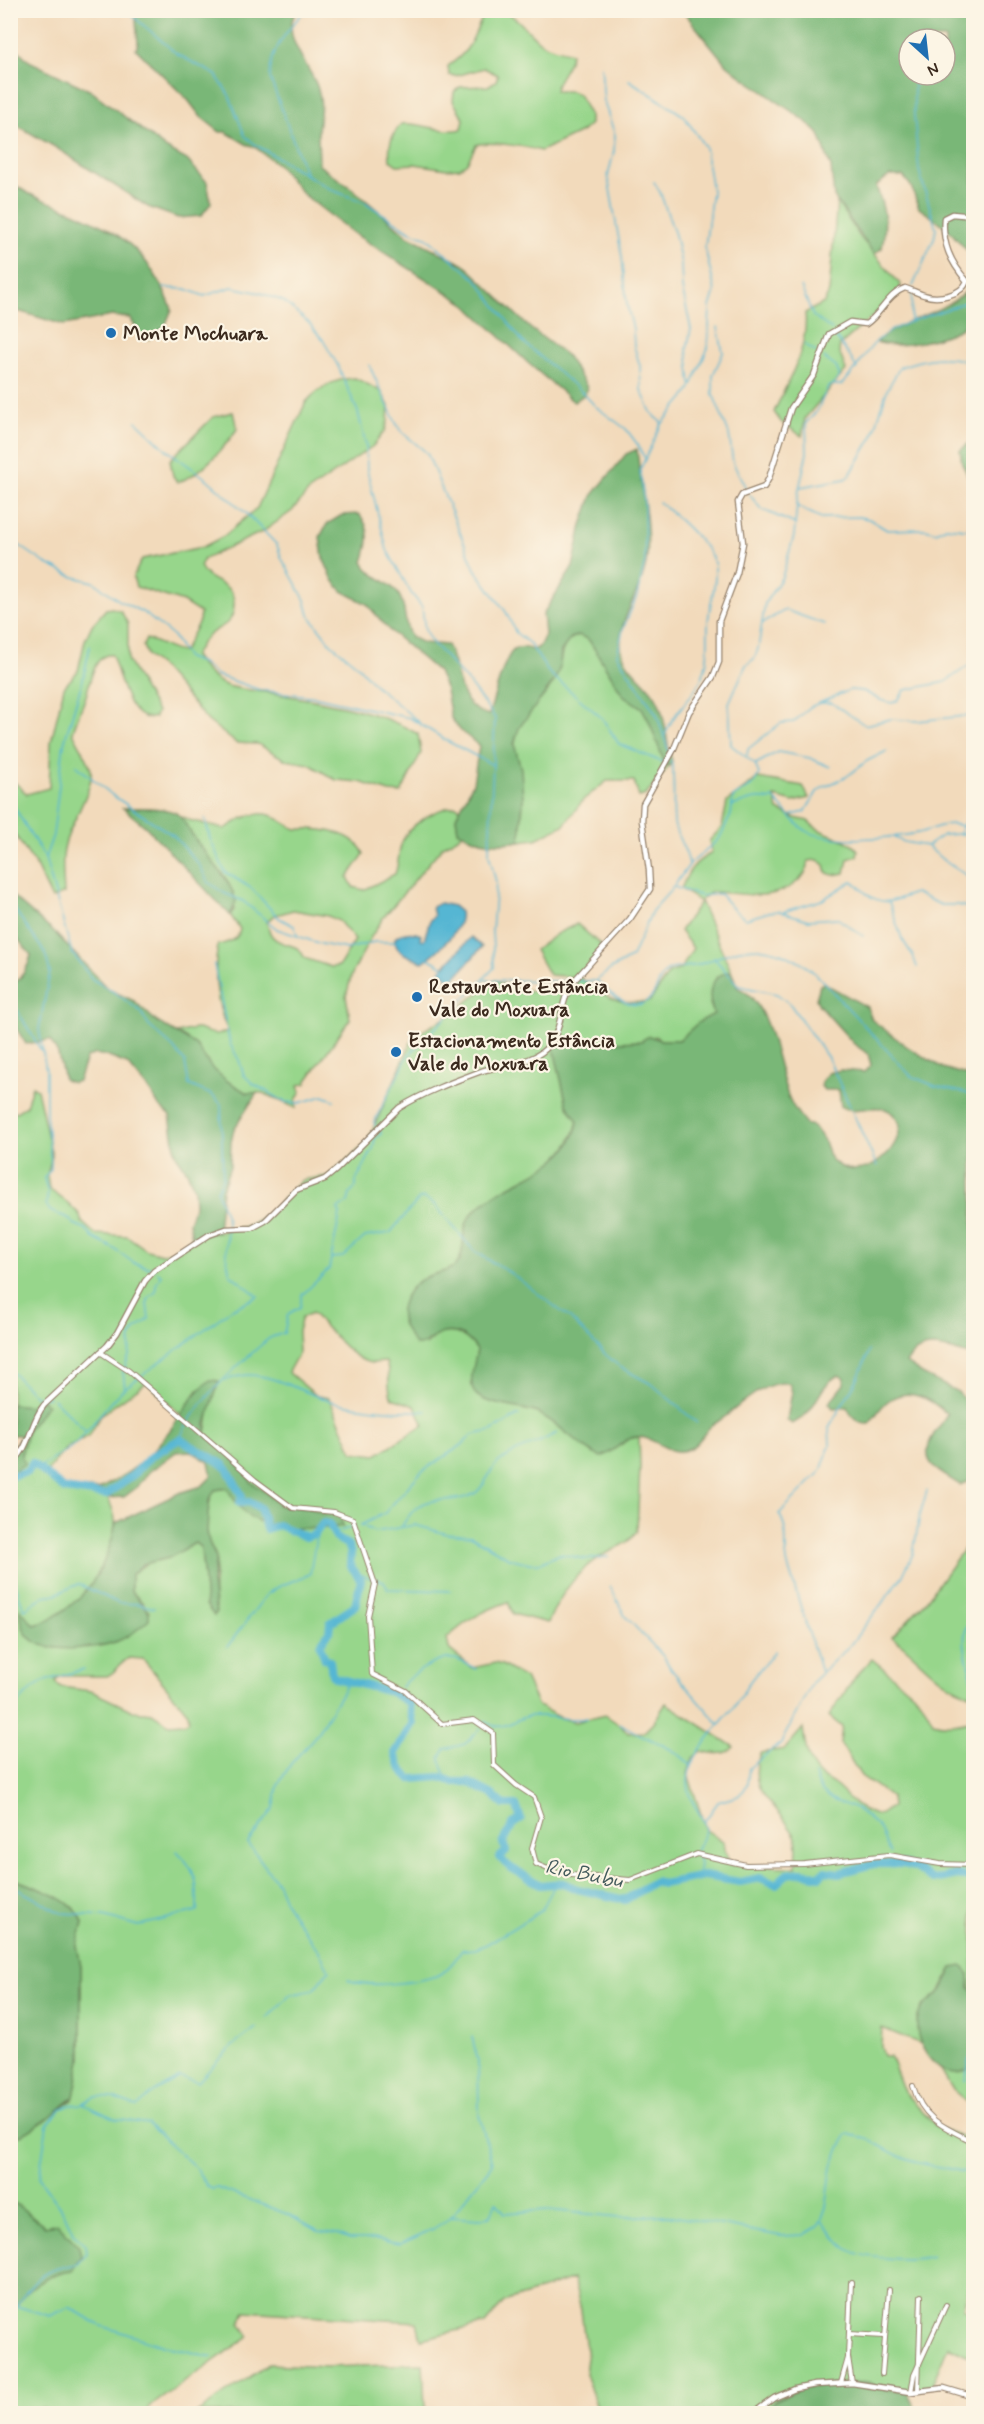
<svg xmlns="http://www.w3.org/2000/svg" width="984" height="2424" font-family="Mynerve,sans-serif">
<rect width="100%" height="100%" fill="#fcf5e5"/>
<filter id="ink" filterUnits="userSpaceOnUse"><feTurbulence type="fractalNoise" baseFrequency=".0167" numOctaves="2"/><feDisplacementMap in="SourceGraphic" scale="12" xChannelSelector="R" yChannelSelector="G"/><feConvolveMatrix kernelMatrix="1 2 1 2 8 2 1 2 1" color-interpolation-filters="sRGB"/></filter>
<filter id="wash" filterUnits="userSpaceOnUse"><feTurbulence type="fractalNoise" baseFrequency=".008" numOctaves="4" result="noise"/><feDisplacementMap in="SourceGraphic" scale="24" xChannelSelector="R" yChannelSelector="G"/><feGaussianBlur stdDeviation="1.35" result="paint"/><feColorMatrix in="noise" values="0 0 0 0 0 0 0 0 0 0 0 0 0 0 0 0 0 1.4 0 .05"/><feComposite in="paint" operator="in"/></filter>
<g filter="url(#wash)">
<rect width="100%" height="100%" fill="#f2dabb"/>
<!-- green -->
<g fill="#97d68b" stroke="#698054" stroke-width="1.5" fill-rule="evenodd">
<path d="M487,10c29,0 32,14 52,31 10,8 20,8 32,12 -1,16 -15,24 -16,38h16l7,3 12,22v8l-9,8 -40,19c-13,-4 -54,-11 -65,-6l-9,18 -7,5 -13,1 -32,-5 -18,1 -7,-5c-2,-15 1,-24 11,-36 20,-2 41,10 61,5l2,-10 -11,-18 1,-9 6,-5 28,-1 8,-5 2,-6 -14,-7 -28,8 -7,-1 -1,-9c28,-19 23,-31 39,-56z"/>
<path d="M837,202l23,35 40,47 1,8 -61,53 -1,6 7,19 -41,48 -3,18 -21,-14 -7,-10c14,-31 35,-65 31,-99l19,-10 5,-11z"/>
<path d="M355,378l26,13 8,15 -1,15 -3,10 -12,15 -64,45 -17,20 -28,20 -60,28 -4,7c8,19 33,14 34,36 1,27 -17,22 -30,38 -4,4 -7,11 -10,16 7,11 19,23 31,29 13,5 32,5 46,8 49,8 103,15 147,41l3,19 -20,40 -12,-1 -29,-10 -24,-2 -27,-16 -23,-4 -28,-16 -22,-1 -28,-22 -46,-53 -15,-12 -4,-10 3,-7c14,3 23,12 37,13l16,-31 1,-8 -17,-11 -47,-15 -3,-10 9,-18 61,-12 21,-11 33,-28 49,-106c14,-15 28,-23 49,-24z"/>
<path d="M233,412l4,17c-12,18 -38,48 -60,53l-4,-6 -3,-16 43,-43z"/>
<path d="M112,608l9,3 7,13v37l29,51 -2,5c-28,9 -36,-46 -43,-62 -18,-3 -22,28 -26,41 -4,12 -10,24 -13,36 6,14 15,24 18,38 3,18 -19,51 -25,71 -5,16 -3,34 -2,52l-12,6 -16,-33 -25,-37v-50l16,15 22,-6 2,-46 13,-55 14,-16 7,-31 7,-15 14,-16z"/>
<path d="M579,635l10,5 34,55 19,13 7,13 16,43 4,2 -23,29 -7,2 -5,-16h-27l-24,19 -19,25 -28,14 -16,2c0,-14 3,-28 3,-41 0,-24 -15,-50 -4,-72 9,-19 27,-30 36,-48 9,-18 1,-37 24,-45z"/>
<path d="M758,778l45,8 6,12 -16,4 -18,-5 3,13 17,8 13,3c13,15 37,14 50,29l-1,6 -9,3 -3,14 -12,2 -6,-2 -2,-8 -7,-5 -10,1c1,8 -4,15 -10,20 -27,23 -55,11 -87,11l-11,9 31,70 -15,7 -6,26 4,10 -15,8 -20,18h-18l-6,-4 -14,5 -88,4 14,60 11,16c-13,53 -57,52 -92,81 -4,4 -11,8 -14,12 -11,14 -5,46 -20,54 -8,4 -18,6 -26,9v68c5,-4 10,-11 16,-12 16,-3 27,5 35,17l-5,31 18,21 45,10 14,7 45,35 28,-10 5,-5 12,-2 1,29 -3,65c-10,16 -27,18 -42,29 -20,14 -38,40 -47,63l-35,-9 -5,-12c-28,10 -39,17 -61,36l2,11 23,19 23,-5 7,2 23,13 13,28 23,12 14,4 30,-7 18,12 5,6 16,-1 10,-10 12,-19 68,44c-9,9 -21,7 -33,4l-8,7 -5,16 18,56 18,12 1,8 5,15 66,2c0,-9 2,-20 0,-29 -2,-6 -7,-10 -10,-16 -19,-27 -38,-31 -26,-69l25,-4 18,-21c2,17 4,35 17,47 5,5 11,7 16,11 14,12 21,25 41,29l15,-8 -1,-10 -30,-21 -21,-33 2,-16 -13,-11 27,-40 16,-17 49,41 12,22c11,4 30,2 40,-3v271l-3,-1 -1,-15 -16,-6 -14,25 -17,14 -5,12 4,25 -39,-16 -1,19 3,9h6l14,36 33,35 36,14v126l-10,42 10,3v46l-25,-12 -16,39 -21,7 -157,21h-155l-14,-39 2,-16 -6,-48 -8,-31 -69,23 -19,22 -64,15 -4,-17 -172,-11 -5,13 9,12 -101,72 2,5 -96,1 -12,-6 -14,5h-17v-98l14,-23 22,-14 20,-7 -22,-45 -29,-22 -5,-1 -1,-65c26,-7 40,-26 63,-38l8,-40v-93l-5,-22 7,-22c-6,-24 -51,-37 -72,-45v-404l10,-19 7,-26 19,-24 -9,-2 -13,4 -14,-3 -1,-293 6,1 10,-6 6,-20 5,3 15,67 -5,19 2,14 19,14 11,11 3,8 13,12 32,2 20,14 15,4 7,-1 22,-12 1,-4 56,-11 21,-13 33,-33 26,-4 39,-33 47,-107 38,-22 43,-34c23,15 46,11 71,7l9,-10 -26,-2 -14,-25 23,-17 19,-9 26,23 -24,30c23,18 40,30 71,24l19,-28 12,-4 12,-21 -13,-17 20,-29 -19,-13c7,-18 13,-27 31,-36l-3,-12 13,-14 5,-25zM312,1313c15,14 39,47 59,50 5,0 10,-1 15,-1 5,11 0,24 6,36l23,8 9,19 -48,30 -23,-3 -24,-54 -12,-2 -29,-24 11,-20 -1,-21 4,-14zM147,1382l34,33 17,-25 19,-1 -7,19 -4,26 32,30 14,19 13,9 15,14 28,2 16,6 14,-1 5,13c-41,7 -93,1 -116,-38l-13,2c-6,11 -9,39 -5,52 2,6 7,10 7,17 0,18 -5,29 0,48l-10,-3 -5,-56 -6,-5c-22,14 -46,15 -64,32v16l13,13 -28,38 -61,6 -32,-23 -3,-14 14,14c40,-7 82,-64 81,-104 0,-10 -7,-23 -11,-31l-46,-3 -15,-11 24,-29 22,-11 12,-21zM129,1658l14,1 45,54 1,7 -5,3 -15,1 -17,-11 -19,-2 -42,-20 -30,-4 -5,-4v-3l5,-4h46c10,-4 12,-13 22,-18z"/>
<path d="M456,806l4,2 -4,9 2,13 5,4 -20,12 -60,72 -12,19 -19,37 -6,22 4,23 -44,63 1,1 -8,2 2,7 -5,8v8l-33,-15h-16l-20,-12 -16,-14 -15,-22 -19,-12c7,-1 15,-5 21,-4 12,3 17,8 30,2 -12,-25 -15,-59 -10,-86 11,-3 20,-4 22,-16l-10,-14 4,-5v-16l-9,-17 -24,-29 -22,-32 10,4 36,9c11,-7 20,-14 34,-15 16,-2 24,11 38,15 4,1 10,-1 14,0 19,1 45,6 53,25l-16,23 5,10 11,3 31,-16c4,-11 3,-21 7,-32 7,-18 35,-34 54,-36zM293,910l35,6 11,5 16,19 -16,26 -8,1 -27,-9c-4,-17 -23,-10 -32,-22 -3,-3 -4,-10 -5,-14l6,-6z"/>
<path d="M972,1537l2,1 -1,157c-34,-8 -53,-38 -81,-58l34,-36z"/>
<path d="M973,2066v41l-20,-17 -13,-22 8,4z"/>
<path d="M269,2364l57,3 97,-3 2,45 14,4h-242z"/>
</g>
<!-- forest -->
<g fill="#79b777" stroke="#5a704a" stroke-width="1.5" fill-rule="evenodd">
<path d="M135,11h162c-18,23 11,52 20,75 7,19 2,28 1,46 0,11 1,23 1,33l35,25 54,46 57,29 65,63 36,27 21,32 -2,7 -11,8 -46,-39 -64,-60 -111,-70 -50,-39 -25,-29 -22,-17 -10,-4 -20,-12h-6l-19,-15 -13,-17 -52,-51 2,-6z"/>
<path d="M683,11h290v246l-27,-30 -27,-19 -8,-22 -8,-10h-14l-13,10c9,24 11,36 6,62l-8,6 -40,-57 -3,-30 -12,-33 -15,-14 -63,-44 -16,-13zM909,39h36v36h-36z"/>
<path d="M10,42l19,19 62,30 76,58 20,11 20,22 4,21 -10,13 -23,2 -30,-11 -93,-60 -44,-25z"/>
<path d="M10,181c19,16 32,17 54,27 57,23 85,43 108,101l-7,17 -16,13 -8,-3 -11,-18 -18,-2 -48,9 -53,-16z"/>
<path d="M973,284v31c-4,4 -8,11 -13,14 -22,11 -59,21 -84,13 29,-26 73,-28 97,-58z"/>
<path d="M972,441h2l-1,46 -11,-24 -2,-13z"/>
<path d="M637,449c3,34 15,82 9,114 -4,28 -28,55 -25,84 2,21 27,34 36,52 10,19 8,42 15,62l-3,5 -4,-2 -16,-43 -7,-13 -19,-13 -34,-55 -10,-5 -8,3 -10,13 -1,16 -5,13 -36,48 -5,16 7,25 2,29 -3,43c-26,4 -39,3 -62,-10l-2,-14 17,-34 6,-37 -19,-16 -9,-12 -5,-28 -8,-18 -49,-42 -22,-26 -25,-13 -9,-11 -10,-22 -3,-21 7,-13 15,-9 17,-1c13,15 10,30 4,48 8,16 28,19 36,33 8,13 4,29 12,42l12,6 24,2c15,26 6,61 42,70 4,-13 15,-60 26,-66 6,-3 13,-1 18,1l6,-3 6,-12 -2,-21 30,-47 9,-42 10,-29 34,-42z"/>
<path d="M123,808c14,0 46,-2 56,7 6,6 11,17 16,24 14,21 35,38 41,63l-6,13 -84,-88z"/>
<path d="M11,895l45,39 52,55 26,12 23,21 39,23 15,22 16,14 20,12h10l-23,36 -3,13 -1,24 -8,24 -4,41 -26,6 -3,-15 6,-17 -1,-16 -7,-18 -11,-16 -6,-39 -11,-10 -9,-15 -23,-27 -21,-8 -11,-2 -9,4 -8,23 -5,2 -9,-3 -6,-26 -8,-14 -24,4 -15,-24v-34c11,-8 17,-17 20,-31l-20,-24z"/>
<path d="M731,971l7,17c32,11 39,82 51,110 4,10 11,19 18,27h3c8,6 13,11 16,22 1,1 2,8 3,9 12,18 35,17 50,5 12,-9 20,-21 21,-36 -15,-32 -35,-8 -59,-18l-2,-17h-15l-3,-4v-4l7,-9 13,-3 23,2 7,-7 -3,-11 -14,-10 -35,-39 -3,-6 4,-14 4,-2 43,24 5,13 37,28 34,20 30,9v279c-25,-6 -51,-20 -67,7l18,12 34,17 15,19 1,68 -14,6c-21,-14 -44,-22 -26,-51 4,-7 10,-12 13,-20 -16,-15 -39,-28 -59,-13 -8,6 -12,15 -19,22 -11,1 -18,-7 -22,-16l-14,1 -4,-5 15,-19 1,-6 -7,-3c-24,15 -18,35 -46,49l-5,-4 5,-28 -3,-9c-25,-2 -45,19 -63,33 -5,4 -11,7 -16,11 -6,6 -11,16 -18,20 -21,13 -32,-8 -52,-10 -15,-2 -25,16 -39,20 -23,-10 -42,-35 -66,-45 -15,-6 -52,-6 -61,-20 -6,-11 1,-30 3,-42 -8,-12 -21,-22 -37,-16 -11,4 -12,12 -25,11 -4,-6 -9,-13 -12,-20 -8,-18 6,-41 24,-48 9,-4 22,-5 29,-12 11,-10 3,-37 16,-51 32,-38 96,-37 106,-93l-11,-16 -14,-60 88,-4 8,-5 12,4h18l20,-18 15,-8c-7,-18 -6,-38 17,-43z"/>
<path d="M210,1380l9,1 -13,43v10l32,30 14,19 13,9 15,14 28,2 16,6 15,-1 4,13c-22,4 -73,4 -93,-9 -10,-7 -17,-18 -23,-29l-12,2 -6,10 -2,32 2,10 7,16 -4,25 4,29 -2,4 -8,-11 -5,-57 -6,-5 -26,15 -26,6 -12,11v16l18,21v8c-10,9 -19,16 -31,21 -21,8 -75,14 -90,-5 -6,-7 -7,-18 -8,-27l14,16c10,-1 17,-7 26,-12 34,-22 47,-51 56,-90l63,-30 23,-7 10,-10 -3,-14 -18,-11 -15,1 -27,20 -13,16 -12,9 -16,1 -4,-7 -7,-1c30,-15 49,-28 69,-55 15,-18 25,-40 44,-55z"/>
<path d="M42,1399l5,6 -19,24 -7,26 4,8 -14,11v-25l11,-14h-11v-31l20,2z"/>
<path d="M10,1878c22,8 67,21 73,45l-6,22 4,22v93l-7,37 -29,24 -23,14 -11,3z"/>
<path d="M962,1966l7,8 1,14 3,2 1,76c-6,3 -12,7 -18,7 -24,0 -44,-34 -38,-56 3,-13 13,-15 21,-24 6,-7 10,-17 14,-25z"/>
<path d="M11,2203l5,1 29,22 12,-3 22,24 2,9 -9,15c-26,2 -51,22 -61,44z"/>
<path d="M869,2382l12,7 26,3 9,18 -1,4h-161l22,-14 29,-13z"/>
</g>
<!-- water -->
<g fill="#54b6d3" stroke="#487078" stroke-width="1.5">
<path d="M440,903l13,3 7,6c4,17 -24,41 -37,50 -12,-5 -29,-9 -28,-24 6,-6 18,-7 26,-3l-1,4 4,1 6,-20 4,-4 -2,-9z"/>
<path d="M471,937l11,10 -30,34 -12,-10z"/>
</g>
<g fill="none" stroke-linecap="round" stroke-linejoin="round">
<!-- stream -->
<g stroke="#54b6d3" stroke-width="1.5">
<path d="M126,10l51,44 39,21 13,20 16,41 11,9 76,45 34,13 45,29 15,5 51,43 45,61 61,52 13,14 30,22 12,16 6,12"/>
<path d="M305,10c-17,20 -36,40 -35,68l36,97"/>
<path d="M601,66l3,36 11,33 -1,16 -6,25 1,7 13,74 5,48 6,24 1,17 6,20 1,24 10,22 11,11"/>
<path d="M629,80l55,36 21,31 7,44 -7,57 10,43 -5,16 -2,41 -19,44 -28,33 -21,45 4,31 1,61 -8,34 -14,33 -6,26 40,60 12,37"/>
<path d="M654,182l6,10 15,43 6,28 1,25 9,41 -4,20 4,35"/>
<path d="M913,286l21,-47 2,-10 -17,-59 -5,-55v-40"/>
<path d="M801,287l12,29 19,14"/>
<path d="M164,288l22,1 18,7 28,-9 29,6 22,8 26,22 14,17 15,26 20,46 8,34 1,24 20,80 24,43 11,14 3,23 5,10 38,42 27,36 -6,136 7,28 -4,49 2,37 -86,88 -34,66 1,4"/>
<path d="M911,322l1,-29"/>
<path d="M718,327l5,26 -10,22v19l16,40 4,29 15,29"/>
<path d="M834,335l15,20 8,14"/>
<path d="M804,344l12,8"/>
<path d="M369,365l27,58 7,10 24,20 48,116 31,43 10,21 13,10 20,30 53,45 17,26 43,18"/>
<path d="M835,385h6c16,-13 23,-34 39,-47 27,-21 64,-24 94,-40"/>
<path d="M136,421l31,29 41,30 39,34 30,31 5,14 23,41 4,15 22,29 26,21 19,21 43,36"/>
<path d="M800,487l45,-8 5,-4 23,-39 14,-46 13,-23c25,-9 48,-13 74,-4"/>
<path d="M750,495l11,14 34,15"/>
<path d="M659,502c14,12 55,46 56,66 2,18 -6,36 -7,55 -1,18 2,37 -6,54 -9,22 -28,33 -37,58"/>
<path d="M798,507l23,11 38,-1 10,2 18,11 39,-1 10,3 10,-5 28,3"/>
<path d="M10,539l35,24 29,14 20,5 26,19 24,12 29,23 14,22 15,5 14,12 44,15 57,7 93,21 39,24 44,23"/>
<path d="M763,623l22,-13 39,14"/>
<path d="M821,703h11l33,22 26,-6 26,2 57,-6"/>
<path d="M747,755l1,-6 33,-26 13,-1 16,-15 40,-17 13,1 17,9 12,3 6,-3 7,-10 40,-8 29,-20"/>
<path d="M671,760c5,22 1,42 3,63 2,14 13,27 15,41"/>
<path d="M756,764l22,-12 32,6 20,9"/>
<path d="M76,765l36,30 62,41 26,30 8,16 16,11 19,8 34,28 44,15 26,5 27,-7h22"/>
<path d="M10,800l35,58 27,95 20,26 25,15 23,17 9,15 24,21 12,15 4,23 23,10 9,9 2,73 -6,14 10,29 -1,35 4,19 28,22 -26,13 -107,79c-19,15 -30,36 -47,53 -11,11 -25,18 -39,26"/>
<path d="M732,806c13,-4 24,-10 38,-6l3,-2c11,9 20,25 32,32 21,14 88,8 113,3 16,-3 28,-13 44,-7"/>
<path d="M792,815l13,-3 12,-20 5,-4 24,-11 21,-16 20,-10"/>
<path d="M205,819l5,20 15,33 26,16 28,30 15,8 3,8"/>
<path d="M960,832l6,-13 8,-6"/>
<path d="M893,837l11,5 23,4 16,14 31,20"/>
<path d="M927,846l16,-11 31,-2"/>
<path d="M45,858l8,-23 11,-92 19,-64 7,-33"/>
<path d="M674,887l27,9 19,-2 14,16 12,9 23,-7 10,-1 29,9 29,-2 26,18"/>
<path d="M889,902l13,37 11,17 4,11"/>
<path d="M10,903l35,50 5,19 -11,57 7,41v44l5,47v8l-7,9 4,15 -2,11 4,7 18,7 6,6 12,5 7,9 20,10 21,15 20,6"/>
<path d="M782,912l40,-12 30,-19c6,3 9,9 15,13 18,14 30,5 48,-1l26,12h17l16,4"/>
<path d="M428,958l16,9"/>
<path d="M714,958l25,28 38,8 13,10 38,54 49,108"/>
<path d="M214,964l16,80 9,16 5,15 8,8 33,19 14,1 24,-7 11,4"/>
<path d="M485,980l85,1"/>
<path d="M575,981h21l15,-12 21,-12 20,-46 18,-20 20,-27 29,-25 12,-24 2,-18 20,-12 6,-11 -4,-10 -24,-19 -2,-42 17,-38 8,-6 4,-10 7,-46 17,-26 12,-41 4,-42 9,-41 -1,-30 11,-12 11,-24 5,-2 7,-9 -4,-9 -12,-9"/>
<path d="M597,981c13,14 43,38 57,12 5,-9 6,-18 15,-23 9,-3 19,-3 28,-5 16,-5 32,-14 48,-16 26,-4 54,10 72,26l94,101 24,10 39,9"/>
<path d="M10,998l32,54"/>
<path d="M331,1258l12,-1 22,-20 25,-4 29,-34 5,-1 10,6 40,47 38,23 58,44 36,37 14,12 33,18 44,38"/>
<path d="M10,1370l26,27h13"/>
<path d="M226,1380c7,-2 15,-5 22,-5 29,0 61,21 89,28 29,6 60,9 89,8"/>
<path d="M125,1388l-2,-16 6,-16 2,-20 4,-6 14,-11 -2,-15 2,-7 7,-5v-8l5,-9 -3,-3"/>
<path d="M53,1399l33,32"/>
<path d="M180,1439c11,-33 60,-76 87,-99 4,-4 12,-5 17,-7l4,-19 12,-7 2,-12 27,-26 11,-55 -2,-5 10,-7 2,-8 6,-7v-6l17,-32 2,-11 6,-4 -1,-4"/>
<path d="M361,1525l14,7 40,-7 32,9 24,2 38,22 20,5h11l20,-9 25,5 23,-2"/>
<path d="M361,1525l24,-12 36,-41 41,-27 10,-10 19,-4 28,-16"/>
<path d="M402,1526c4,-6 8,-13 14,-18 14,-13 41,-4 58,-14 12,-7 14,-23 25,-32 17,-13 39,-18 58,-29"/>
<path d="M334,1533l19,-6"/>
<path d="M10,1568c8,15 6,27 15,41l19,-13 12,-2 23,-10 39,19 21,1 15,4"/>
<path d="M358,1574l13,4"/>
<path d="M376,1579l8,2 4,8 63,2"/>
<path d="M610,1586l15,30 39,41 7,12 47,54"/>
<path d="M974,1615c-19,19 -5,48 0,71"/>
<path d="M227,1647l40,-53 13,-8 30,-12 7,-43"/>
<path d="M821,1672l-33,-106c-5,-18 2,-35 -9,-52l42,-43 9,-26 -1,-18 29,-49 11,-27"/>
<path d="M401,1687c9,-12 38,-31 53,-28 7,1 16,7 22,10"/>
<path d="M402,1692v6"/>
<path d="M974,1701v30"/>
<path d="M10,1712l19,-20 13,-10 42,-13"/>
<path d="M620,1723c24,17 53,21 72,44"/>
<path d="M483,1724l2,-3c17,14 31,-4 44,-5 21,-2 38,6 58,2"/>
<path d="M815,1775c7,27 19,24 41,34 4,2 19,15 22,18 6,6 7,19 12,26"/>
<path d="M446,1778l-6,-20 5,-9 20,-5 16,-16"/>
<path d="M704,1822l14,-20 20,-6 6,-6 3,-6 2,-16 32,-25 32,-62 37,-36 52,-68 11,-23 7,-40 7,-23"/>
<path d="M696,1852l10,-23c-5,-21 -17,-22 -18,-47 0,-25 31,-57 46,-75 6,-8 11,-18 17,-27 8,-10 16,-19 24,-29"/>
<path d="M698,1856l2,8 -2,13"/>
<path d="M891,1860v4"/>
<path d="M10,1885l52,28 42,3 34,10 59,-15c1,-27 0,-40 -20,-60"/>
<path d="M348,1980c22,8 65,3 88,-4 12,-5 19,-16 26,-26l13,-1 12,-5 54,-33 15,-28"/>
<path d="M267,2018l23,-23 23,-5 16,-20 -9,-17 -33,-47 -9,-22 -30,-41 26,-35 4,-23 12,-20 26,-30 33,-54"/>
<path d="M965,2081l9,-39"/>
<path d="M83,2104l33,15 32,5 47,43 12,19 5,3 6,-1 69,26 31,17 19,3 13,5h22l28,5 33,-15 18,-12 41,-53 -13,-50 -1,-53 -6,-24"/>
<path d="M451,2217l30,2 10,-4 5,-13 9,11 43,-3 72,7 47,-2 114,21 23,-1 13,-8 4,-6 5,-14 6,-41 14,-31c19,-1 34,12 51,20 23,12 52,11 77,20"/>
<path d="M822,2221c8,9 16,21 26,28 16,11 67,12 84,7"/>
<path d="M16,2306l34,10 19,-9 30,18 62,20 51,12"/>
<path d="M10,2314c24,-31 25,-44 67,-50l10,-11 -1,-9 -12,-9 -10,-22 -25,-35 8,-53 14,-16 9,-4 12,-1 13,-7 18,1 24,9 18,-16 25,-14 18,5 32,-34 26,-20"/>
</g>
<!-- river -->
<path stroke="#54b6d3" stroke-width="8" d="M10,1476l17,-4 5,-9 32,26 42,6 27,-20 18,-19 29,-17 44,26 4,5 14,26 -2,7 9,-1 11,6 6,21 12,-4 28,12 9,-3 8,-11 6,1 7,14 12,7 3,8 -1,12 11,15 -6,26 -25,17 -1,9 -9,13 5,14 5,2 2,14 4,3 55,14 18,11 4,21 -18,29 5,14 10,12 31,-2 12,5h15l25,13 11,10h12l5,14 -8,5 -10,19 3,8 -6,6c8,13 27,18 40,28l23,-2 14,6 48,11 30,-19 8,3 41,-8 36,6 20,-4 16,6 11,-10 15,-2 18,4 4,-5 15,2 35,-9h29l13,4 17,12 25,-5 16,5"/>
</g>
</g>
<g filter="url(#ink)">
<g fill="none" stroke-linecap="round" stroke-linejoin="round">
<defs>
<g id="minor">
<path d="M100,1352l29,19 126,109 38,28 41,4 19,7 22,65 -7,32 4,58 34,17 36,33 32,-4 19,13 1,32 22,20 18,12 7,20 -9,31 4,16 24,10 70,6 67,-26 49,11 58,-1 85,-9 51,9 34,1"/>
<path d="M913,2086c10,34 31,41 61,56"/>
<path d="M851,2283l-3,74 4,26"/>
<path d="M849,2334l35,2"/>
<path d="M882,2374l7,-84"/>
<path d="M841,2383l7,-25"/>
<path d="M918,2391l3,-95"/>
<path d="M911,2392l3,-17 32,-70"/>
</g>
<g id="tertiary">
<path d="M10,1464c21,-15 19,-40 34,-59l63,-59 10,-13 28,-52 9,-10 55,-36 17,-6 26,-1 13,-7 31,-31 29,-11 11,-9 63,-62c24,-15 53,-26 80,-36 22,-8 56,-7 71,-28 13,-17 10,-42 21,-60l59,-65 20,-30 -1,-19 -7,-49 1,-17 30,-53 16,-39 24,-35 6,-15v-41l18,-48 6,-30 -5,-41 4,-7 22,-8 5,-9 22,-70 23,-33 15,-41 21,-12 16,2c15,-10 22,-30 39,-36 7,2 12,5 19,7 14,5 38,0 43,-14 -17,-19 -25,-38 -23,-63l8,-4 22,2"/>
<path d="M752,2414l22,-16 21,-9 20,-4 37,-2 59,9 33,-4 30,9"/>
</g>
</defs>
<!-- minor casing -->
<use href="#minor" stroke="#96826c" stroke-width="6"/>
<!-- tertiary casing -->
<use href="#tertiary" stroke="#96826c" stroke-width="7"/>
<!-- minor -->
<use href="#minor" stroke="#fff" stroke-width="4"/>
<!-- tertiary -->
<use href="#tertiary" stroke="#fff" stroke-width="4.5"/>
</g>
</g>
<!-- markers -->
<g fill="#1f6fb2" stroke="#fcf5e5" stroke-width="2">
<circle cx="111" cy="333" r="6"/>
<circle cx="417" cy="997" r="6"/>
<circle cx="396" cy="1052" r="6"/>
</g>
<g text-anchor="middle" stroke-width="4.5" stroke-linejoin="round" paint-order="stroke">
<!-- poi labels -->
<g font-size="20" font-weight="bold" fill="#3b2a1e" stroke="#fcf5e5" text-anchor="start">
<text x="123" y="340">Monte Mochuara</text>
<text x="429" y="993">Restaurante Estância<tspan x="429" dy="23">Vale do Moxuara</tspan></text>
<text x="408" y="1047">Estacionamento Estância<tspan x="408" dy="23">Vale do Moxuara</tspan></text>
</g>
<!-- water labels -->
<g font-size="21" font-style="italic" fill="#445b5d" stroke="#fcf5e5">
<text transform="translate(584 1873) rotate(11)" y="7">Rio Bubu</text>
</g>
</g>
<!-- margin -->
<rect width="984" height="2424" fill="none" stroke="#fcf5e5" stroke-width="36"/>
<!-- north arrow -->
<g transform="translate(927 57) rotate(153)"><circle r="28" fill="#fcf5e5" stroke="#afa495" stroke-width="1.5"/>
<path d="M0-4.5L10 22L0 15L-10 22Z" fill="#1f6fb2"/>
<text y="-9" font-size="16" font-weight="bold" text-anchor="middle" fill="#3b2a1e">N</text>
</g>
</svg>
